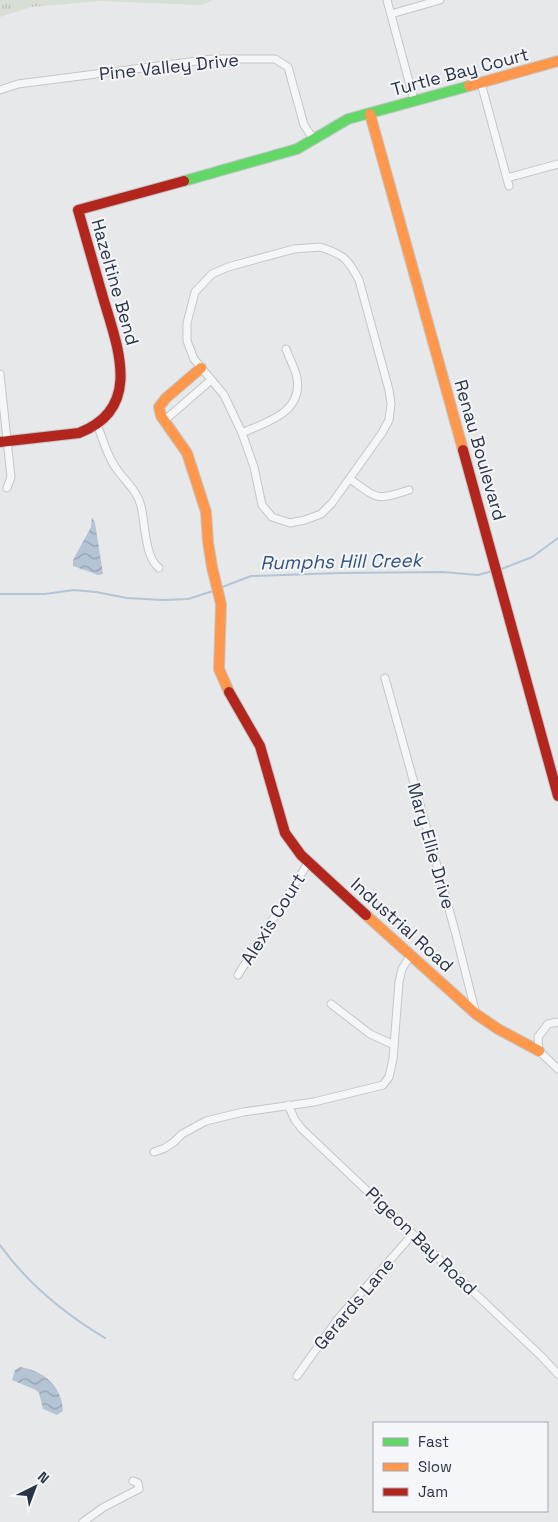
<svg xmlns="http://www.w3.org/2000/svg" width="558" height="1522" font-family="'Space Grotesk',sans-serif">
<defs>
<pattern id="grass-tufts" width="24" height="20" patternUnits="userSpaceOnUse" patternTransform="scale(1.25)"><rect width="24" height="20" fill="#d6ded6"/><path d="M3 7l-1-3M5 7V3M7 7l1-3M15 17l-1-3M17 17v-4M19 17l1-3" fill="none" stroke="#b8bfb9"/></pattern>
<pattern id="water-waves" width="16" height="10" patternUnits="userSpaceOnUse" patternTransform="scale(1.25)"><rect width="16" height="10" fill="#b4c4d5"/><path d="M0 5q4-4 8 0t8 0" fill="none" stroke="#93a0af"/></pattern>
</defs>
<rect width="100%" height="100%" fill="#e6e8ea"/>
<!-- grass -->
<path fill="url(#grass-tufts)" d="M0,0h213l-12,5 -101,-4 -69,6 -31,10z"/>
<!-- water -->
<g fill="url(#water-waves)">
<path d="M92,517l3,6 8,51 -5,1 -25,-9v-6l18,-33z"/>
<path d="M20,1367c24,4 42,19 43,44l-6,4 -14,-6 -4,-16 -3,-3 -24,-10 3,-10z"/>
</g>
<g fill="none" stroke-linecap="round" stroke-linejoin="round">
<!-- stream -->
<g stroke="#b4c4d5" stroke-width="2">
<path d="M499,570l33,-13 26,-19"/>
<path d="M220,588l31,-12 90,-3 102,-1 35,3 14,-4"/>
<path d="M0,594h45l29,-4 22,2 31,6 36,2 25,-1 25,-8"/>
<path d="M0,1245c27,38 65,69 105,93"/>
</g>
<defs>
<g id="street">
<path d="M387,0l27,100"/>
<path d="M391,14l49,-14"/>
<path d="M481,83l28,103"/>
<path d="M0,90l18,-6 195,-25h62l13,8 16,58 10,15"/>
<path d="M507,178l51,-14"/>
<path d="M320,247c23,7 28,12 39,33l30,110 2,14 -2,16 -7,13 -50,70 -11,11 -16,6 -15,3 -18,-6 -10,-12 -8,-38 -12,-34 -18,-38 -30,-36 -7,-18v-18l8,-31 17,-18 16,-7 66,-18z"/>
<path d="M0,374l11,103 -4,11"/>
<path d="M165,420l46,-40"/>
<path d="M97,425c6,13 9,28 17,40 8,14 23,24 27,41 4,17 4,52 18,62"/>
<path d="M242,433c24,-11 61,-20 55,-55 -2,-10 -8,-20 -11,-29"/>
<path d="M350,479c28,20 25,22 59,11"/>
<path d="M385,678l70,253 21,83"/>
<path d="M238,975l70,-112"/>
<path d="M331,1004l39,30 24,11"/>
<path d="M558,1022l-10,2 -10,13 1,14 19,18"/>
<path d="M288,1105l7,15 7,9 239,227 17,18"/>
<path d="M154,1152l11,-4 9,-6 8,-8 24,-13 37,-9 71,-10 69,-17 6,-8 4,-18 6,-77 3,-13 8,-13"/>
<path d="M297,1376l40,-56 76,-86"/>
<path d="M83,1522l21,-15 35,-18 -1,-6 -5,-2"/>
</g>
<path id="fast" d="M184,181l113,-32 51,-30 121,-33"/>
<g id="slow">
<path d="M469,86l89,-25"/>
<path d="M370,114l93,336"/>
<path d="M201,368l-35,30 -7,9 2,9 26,37 19,59 2,30 4,25 9,37 -2,65 10,23"/>
<path d="M366,915l110,99 22,15 41,22"/>
</g>
<g id="jam">
<path d="M0,442l79,-9c66,-25 37,-90 23,-139 -8,-28 -16,-56 -24,-84l106,-29"/>
<path d="M463,450l95,346"/>
<path d="M229,692l31,54 25,87 16,22 65,60"/>
</g>
</defs>
<!-- street casing -->
<use href="#street" stroke="#c4c6c8" stroke-width="9"/>
<!-- fast casing -->
<use href="#fast" stroke="#c4c6c8" stroke-width="12"/>
<!-- slow casing -->
<use href="#slow" stroke="#c4c6c8" stroke-width="12"/>
<!-- jam casing -->
<use href="#jam" stroke="#c4c6c8" stroke-width="12"/>
<!-- street -->
<use href="#street" stroke="#f5f6f7" stroke-width="7"/>
<!-- fast -->
<use href="#fast" stroke="#63d668" stroke-width="10"/>
<!-- slow -->
<use href="#slow" stroke="#ff974d" stroke-width="10"/>
<!-- jam -->
<use href="#jam" stroke="#b3261e" stroke-width="10"/>
</g>
<g text-anchor="middle" stroke-width="4" stroke-linejoin="round" paint-order="stroke">
<!-- street labels -->
<g font-size="18" fill="#2b3445" stroke="#f4f6f9">
<text transform="translate(169 67) rotate(-6)" y="6">Pine Valley Drive</text>
<text transform="translate(460 72) rotate(-15)" y="6">Turtle Bay Court</text>
<text transform="translate(115 282) rotate(74)" y="6">Hazeltine Bend</text>
<text transform="translate(480 450) rotate(74)" y="6">Renau Boulevard</text>
<text transform="translate(431 846) rotate(74)" y="6">Mary Ellie Drive</text>
<text transform="translate(273 919) rotate(-58)" y="6">Alexis Court</text>
<text transform="translate(402 925) rotate(42)" y="6">Industrial Road</text>
<text transform="translate(421 1241) rotate(44)" y="6">Pigeon Bay Road</text>
<text transform="translate(354 1304) rotate(-50)" y="6">Gerards Lane</text>
</g>
<!-- water labels -->
<g font-size="19" font-style="italic" fill="#34527a" stroke="#f4f6f9">
<text transform="translate(341 561) rotate(-1)" y="7">Rumphs Hill Creek</text>
</g>
</g>
<!-- legend -->
<rect x="373" y="1422" width="175" height="90" fill="#f4f6f9" stroke="#a4a8b1"/>
<rect x="383" y="1438" width="25" height="8" fill="#63d668" stroke="#a4a8b1"/>
<text x="418" y="1447" font-size="15" fill="#2b3445">Fast</text>
<rect x="383" y="1463" width="25" height="8" fill="#ff974d" stroke="#a4a8b1"/>
<text x="418" y="1472" font-size="15" fill="#2b3445">Slow</text>
<rect x="383" y="1488" width="25" height="8" fill="#b3261e" stroke="#a4a8b1"/>
<text x="418" y="1497" font-size="15" fill="#2b3445">Jam</text>
<!-- north arrow -->
<g transform="translate(35 1487) rotate(42)" stroke="#f4f6f9" stroke-width="4" paint-order="stroke">
<path d="M0-4L9 19L0 12L-9 19Z" fill="#2b3445"/>
<text y="-8" font-size="14" font-weight="bold" text-anchor="middle" fill="#2b3445">N</text>
</g>
</svg>
